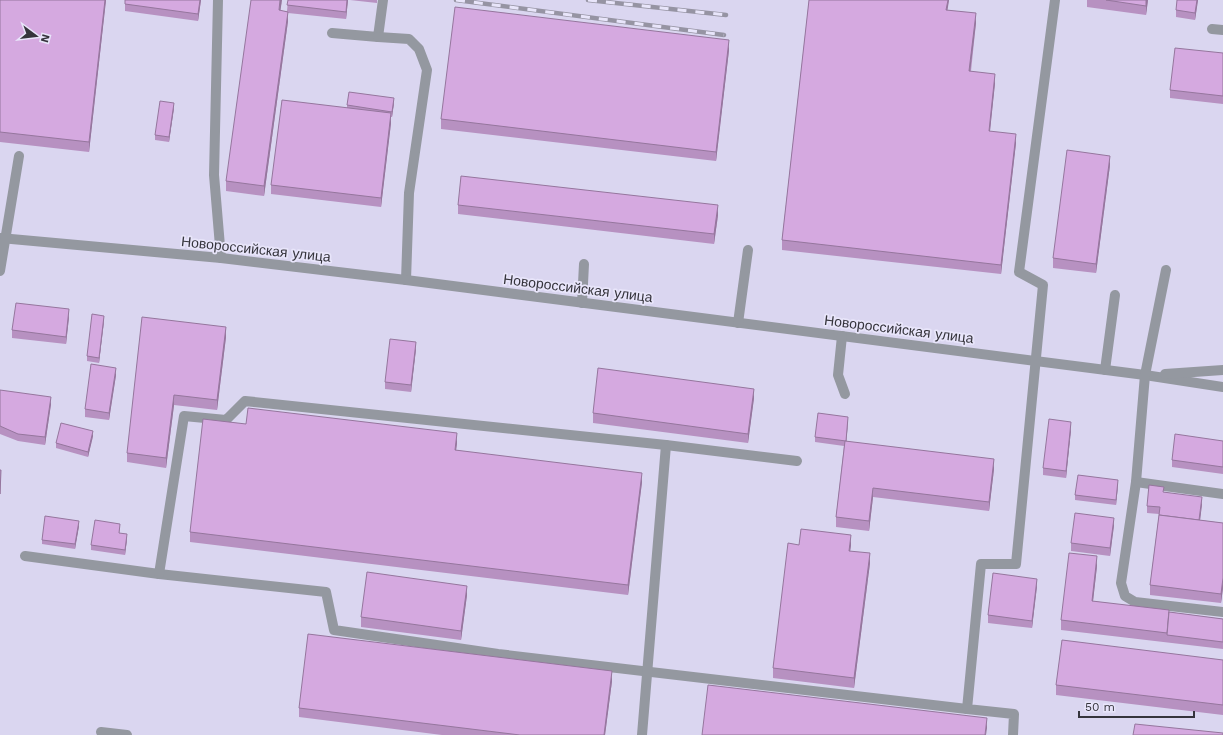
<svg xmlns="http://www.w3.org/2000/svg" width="1223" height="735" font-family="'Work Sans',sans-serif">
<rect width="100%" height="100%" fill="#e8e5fa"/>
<!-- built -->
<rect fill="#dad6f0" x="0" y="0" width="1223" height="735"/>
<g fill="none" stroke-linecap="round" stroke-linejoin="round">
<!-- minor -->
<g stroke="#9498a0" stroke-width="10">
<path d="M218,0l-4,175 7,83"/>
<path d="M1212,29l11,1"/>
<path d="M332,33l46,4 5,-37"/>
<path d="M378,37l31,2 10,10 8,21 -18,123 -3,87"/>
<path d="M0,238l221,20 185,22 739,95 78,12"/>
<path d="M1166,270l-21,105 -9,107 -15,101 4,13 10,6 88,10"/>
<path d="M0,271l19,-115"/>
<path d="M582,303l2,-39"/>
<path d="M738,323l10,-73"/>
<path d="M842,336l-4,39 7,19"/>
<path d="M1105,370l10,-75"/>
<path d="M1165,374l58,-4"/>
<path d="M1136,482l87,12"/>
<path d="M25,556l134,18 167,18 8,38 164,24 469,55"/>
<path d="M159,574l25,-158 42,4 19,-19 421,44 131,16"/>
<path d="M101,732l26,3"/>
<path d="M642,735l24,-290"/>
<path d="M1013,735l1,-21 -47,-5 14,-145h35l27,-279 -24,-13 36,-272"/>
</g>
<defs>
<g id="rail">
<path d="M456,0l268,35"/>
<path d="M588,0l138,15"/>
</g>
</defs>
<!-- rail casing -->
<use href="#rail" stroke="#9694a3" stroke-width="4.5"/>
<!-- rail -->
<use href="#rail" stroke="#e8e5fa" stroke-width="3" stroke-dasharray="9" stroke-linecap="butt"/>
</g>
<!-- wall -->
<g fill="#b791c1">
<path d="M0,0h106l-17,152 -89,-10z"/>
<path d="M201,0l-3,21 -73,-10v-7z"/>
<path d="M282,0l-2,11h7l1,-11h60l-2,19 -58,-6v8l-24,175 -38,-5v-10z"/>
<path d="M350,0h27v3z"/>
<path d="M809,0h140l-2,10 29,13 -5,48 24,12 -5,48 26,12 -15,131 -219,-24v-10z"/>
<path d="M1087,0h61l-2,15 -59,-8z"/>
<path d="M1198,0l-3,20 -19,-3v-7z"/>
<path d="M729,50l-13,111 -275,-32v-10z"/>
<path d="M1223,53v51l-53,-6v-8z"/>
<path d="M394,103l-2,14h-1v6l-10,84 -110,-13v-9l76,-77v-3z"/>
<path d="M174,108l-5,34 -14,-2v-5z"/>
<path d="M1110,165l-14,108 -43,-5v-10z"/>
<path d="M458,205l260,10 -4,29 -256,-30z"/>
<path d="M69,317l-3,27 -54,-6v-8z"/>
<path d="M104,321l-5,42 -12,-2v-5z"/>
<path d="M226,327v10l-9,73 -43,-5 -8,63 -39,-6v-9z"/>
<path d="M416,349l-5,43 -26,-3v-7z"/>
<path d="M116,375l-7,45 -24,-3v-8z"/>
<path d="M0,390l51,14 -6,41 -27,-4 -18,-7z"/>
<path d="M754,398l-6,45 -155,-20v-10z"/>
<path d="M848,422l-2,19 148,28 -5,42 -116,-14 -4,34 -33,-4v-10l8,-71 -29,-4v-5z"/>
<path d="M246,424l211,19 -1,7 186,32 -14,113 -438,-53v-10z"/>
<path d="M1071,430l-5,48 -23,-3v-7z"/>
<path d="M93,436l-5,21 -32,-9v-5z"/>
<path d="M1223,441v33l-51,-7v-7z"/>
<path d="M1118,485l-2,20 -41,-5v-5z"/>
<path d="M1164,492l38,12 -2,16 23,3v65l-2,15 -71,-8v-10l9,-71 -12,-1v-7z"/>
<path d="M1114,525l-4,31 -39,-5v-8z"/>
<path d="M79,526l-4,23 -33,-5v-4z"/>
<path d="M120,529l-1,4 8,6 -2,16 -34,-5v-5z"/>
<path d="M799,545h52l-1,6 20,12 -16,125 -81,-10v-10z"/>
<path d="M1097,566l-4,35 76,11 54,7v30l-162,-19v-10z"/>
<path d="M1037,586l-5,42 -44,-5v-8z"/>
<path d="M467,595l-6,45 -100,-13v-10z"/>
<path d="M1223,660v55l-167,-20v-10z"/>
<path d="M612,681l-7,54h-163l-143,-18v-9z"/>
</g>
<!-- shaded-wall -->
<g fill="#95769d">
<path d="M105,0h1l-17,152v-10z"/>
<path d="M200,0h1l-3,21v-7z"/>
<path d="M280,0h2l-3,20v-10z"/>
<path d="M347,0h1l-2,19v-7z"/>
<path d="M948,0h1l-3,20v-10z"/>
<path d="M1146,0h2l-2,15z"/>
<path d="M1197,0h1l-3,20v-7z"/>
<path d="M288,12v9l-24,175v-10z"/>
<path d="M976,13v10l-7,57v-9z"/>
<path d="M729,40v10l-13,111v-9z"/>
<path d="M995,74v9l-6,57v-9z"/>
<path d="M394,98v5l-2,14v-5z"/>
<path d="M174,103v5l-5,34v-5z"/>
<path d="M391,113v10l-10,84v-9z"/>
<path d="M1016,134v9l-15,131v-9z"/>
<path d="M1110,156v9l-14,108v-9z"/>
<path d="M718,205v10l-4,29v-10z"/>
<path d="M69,309v8l-3,27v-7z"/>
<path d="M104,316v5l-5,42v-5z"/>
<path d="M226,327v10l-9,73v-10z"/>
<path d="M416,342v7l-5,43v-7z"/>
<path d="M116,368v7l-7,45v-7z"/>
<path d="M754,389v9l-6,45v-9z"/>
<path d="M174,395v10l-8,63v-10z"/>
<path d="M51,397v7l-6,41v-8z"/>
<path d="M848,417v5l-2,24v-5z"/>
<path d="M1071,422v8l-5,48v-7z"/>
<path d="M93,431v5l-5,21v-5z"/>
<path d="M457,433v10l-2,16v-9z"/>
<path d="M994,459v10l-5,42v-9z"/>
<path d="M642,473v9l-14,113v-10z"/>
<path d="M1118,480v5l-2,20v-5z"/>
<path d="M873,488v9l-4,34v-10z"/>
<path d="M1202,497v7l-3,25v-7z"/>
<path d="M1114,518v7l-4,31v-8z"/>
<path d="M79,521v5l-4,23v-5z"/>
<path d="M127,534v5l-2,16v-5z"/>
<path d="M851,535v10l-2,15v-9z"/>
<path d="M870,553v10l-16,125v-10z"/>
<path d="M1097,556v10l-5,44v-9z"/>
<path d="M1223,578v10l-2,15v-9z"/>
<path d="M1037,579v7l-5,42v-7z"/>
<path d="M467,586v9l-6,45v-9z"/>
<path d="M612,671v10l-7,54h-1z"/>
<path d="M987,718v10l-1,7h-1z"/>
</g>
<!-- building -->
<g fill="#d5a9e0" stroke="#95769d">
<path d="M0,0h105l-16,142 -89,-10z"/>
<path d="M125,0h75l-2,14 -73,-10z"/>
<path d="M251,0h29l-1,10 9,2 -24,174 -38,-5z"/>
<path d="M288,0h59l-1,12 -59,-7z"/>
<path d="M809,0h139l-2,10 30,3 -7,58 26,3 -6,57 27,3 -15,131 -219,-25z"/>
<path d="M1106,0h40v6z"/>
<path d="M1177,0h20l-2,13 -19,-3z"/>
<path d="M455,7l274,33 -13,112 -275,-33z"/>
<path d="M1175,48l48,5v43l-53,-6z"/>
<path d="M349,92l45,6 -2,14 -45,-7z"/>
<path d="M282,100l109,13 -10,85 -110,-13z"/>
<path d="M160,101l14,2 -5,34 -14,-2z"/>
<path d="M1067,150l43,6 -14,108 -43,-6z"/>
<path d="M461,176l257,29 -4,29 -256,-29z"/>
<path d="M16,303l53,6 -3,28 -54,-7z"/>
<path d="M92,314l12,2 -5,42 -12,-2z"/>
<path d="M142,317l84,10 -9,73 -43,-5 -8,63 -39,-5z"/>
<path d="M390,339l26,3 -5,43 -26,-3z"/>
<path d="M91,364l25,4 -7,45 -24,-4z"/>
<path d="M598,368l156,21 -6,45 -155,-21z"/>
<path d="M0,390l51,7 -6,40 -27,-3 -18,-8z"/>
<path d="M248,408l209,25 -2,17 187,23 -14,112 -438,-53 13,-113 43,5z"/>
<path d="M818,413l30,4 -2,24 -31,-4z"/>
<path d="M1049,419l22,3 -5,49 -23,-3z"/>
<path d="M61,423l32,8 -5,21 -32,-9z"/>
<path d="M1175,434l48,7v26l-51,-7z"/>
<path d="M845,441l149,18 -5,43 -116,-14 -4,33 -33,-4z"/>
<path d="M0,470h1l-1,24z"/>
<path d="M1078,475l40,5 -2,20 -41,-5z"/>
<path d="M1149,485l15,2 -1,5 39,5 -3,23 -40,-5 1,-8 -13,-1z"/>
<path d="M1075,513l39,5 -4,30 -39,-5z"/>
<path d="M1159,515l64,8v55l-2,16 -71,-9z"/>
<path d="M45,516l34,5 -4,23 -33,-4z"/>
<path d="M95,520l25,4 -1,9 8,1 -2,16 -34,-5z"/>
<path d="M801,529l50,6 -2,16 21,2 -16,125 -81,-10 15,-125 11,2z"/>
<path d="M1069,553l28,3 -5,45 77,9 -2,23 -106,-13z"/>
<path d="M367,572l100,14 -6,45 -100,-14z"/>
<path d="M993,573l44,6 -5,42 -44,-6z"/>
<path d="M1169,612l54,7v23l-56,-7z"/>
<path d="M308,634l304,37 -8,64h-84l-221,-27z"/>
<path d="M1062,640l161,20v45l-167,-20z"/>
<path d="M708,685l279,33 -2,17h-283z"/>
<path d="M1135,724l88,9v2h-90z"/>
</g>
<g text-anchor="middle" stroke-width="3.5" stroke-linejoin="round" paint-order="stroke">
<!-- street labels -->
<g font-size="14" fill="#35343c" stroke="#e8e5fa">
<text transform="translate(256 249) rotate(6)" y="5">Новороссийская улица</text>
<text transform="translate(578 288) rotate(7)" y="5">Новороссийская улица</text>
<text transform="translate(899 329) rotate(7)" y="5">Новороссийская улица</text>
</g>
</g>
<!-- north arrow -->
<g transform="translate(36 36) rotate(105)" stroke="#e8e5fa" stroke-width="3" paint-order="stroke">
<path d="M0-3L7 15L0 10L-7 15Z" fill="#35343c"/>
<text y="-6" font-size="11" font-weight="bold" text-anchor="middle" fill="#35343c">N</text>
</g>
<!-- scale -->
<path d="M1079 711v6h115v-6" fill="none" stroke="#35343c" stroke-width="2"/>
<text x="1085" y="711" font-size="12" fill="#35343c" stroke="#e8e5fa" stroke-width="3" paint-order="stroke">50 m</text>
</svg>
